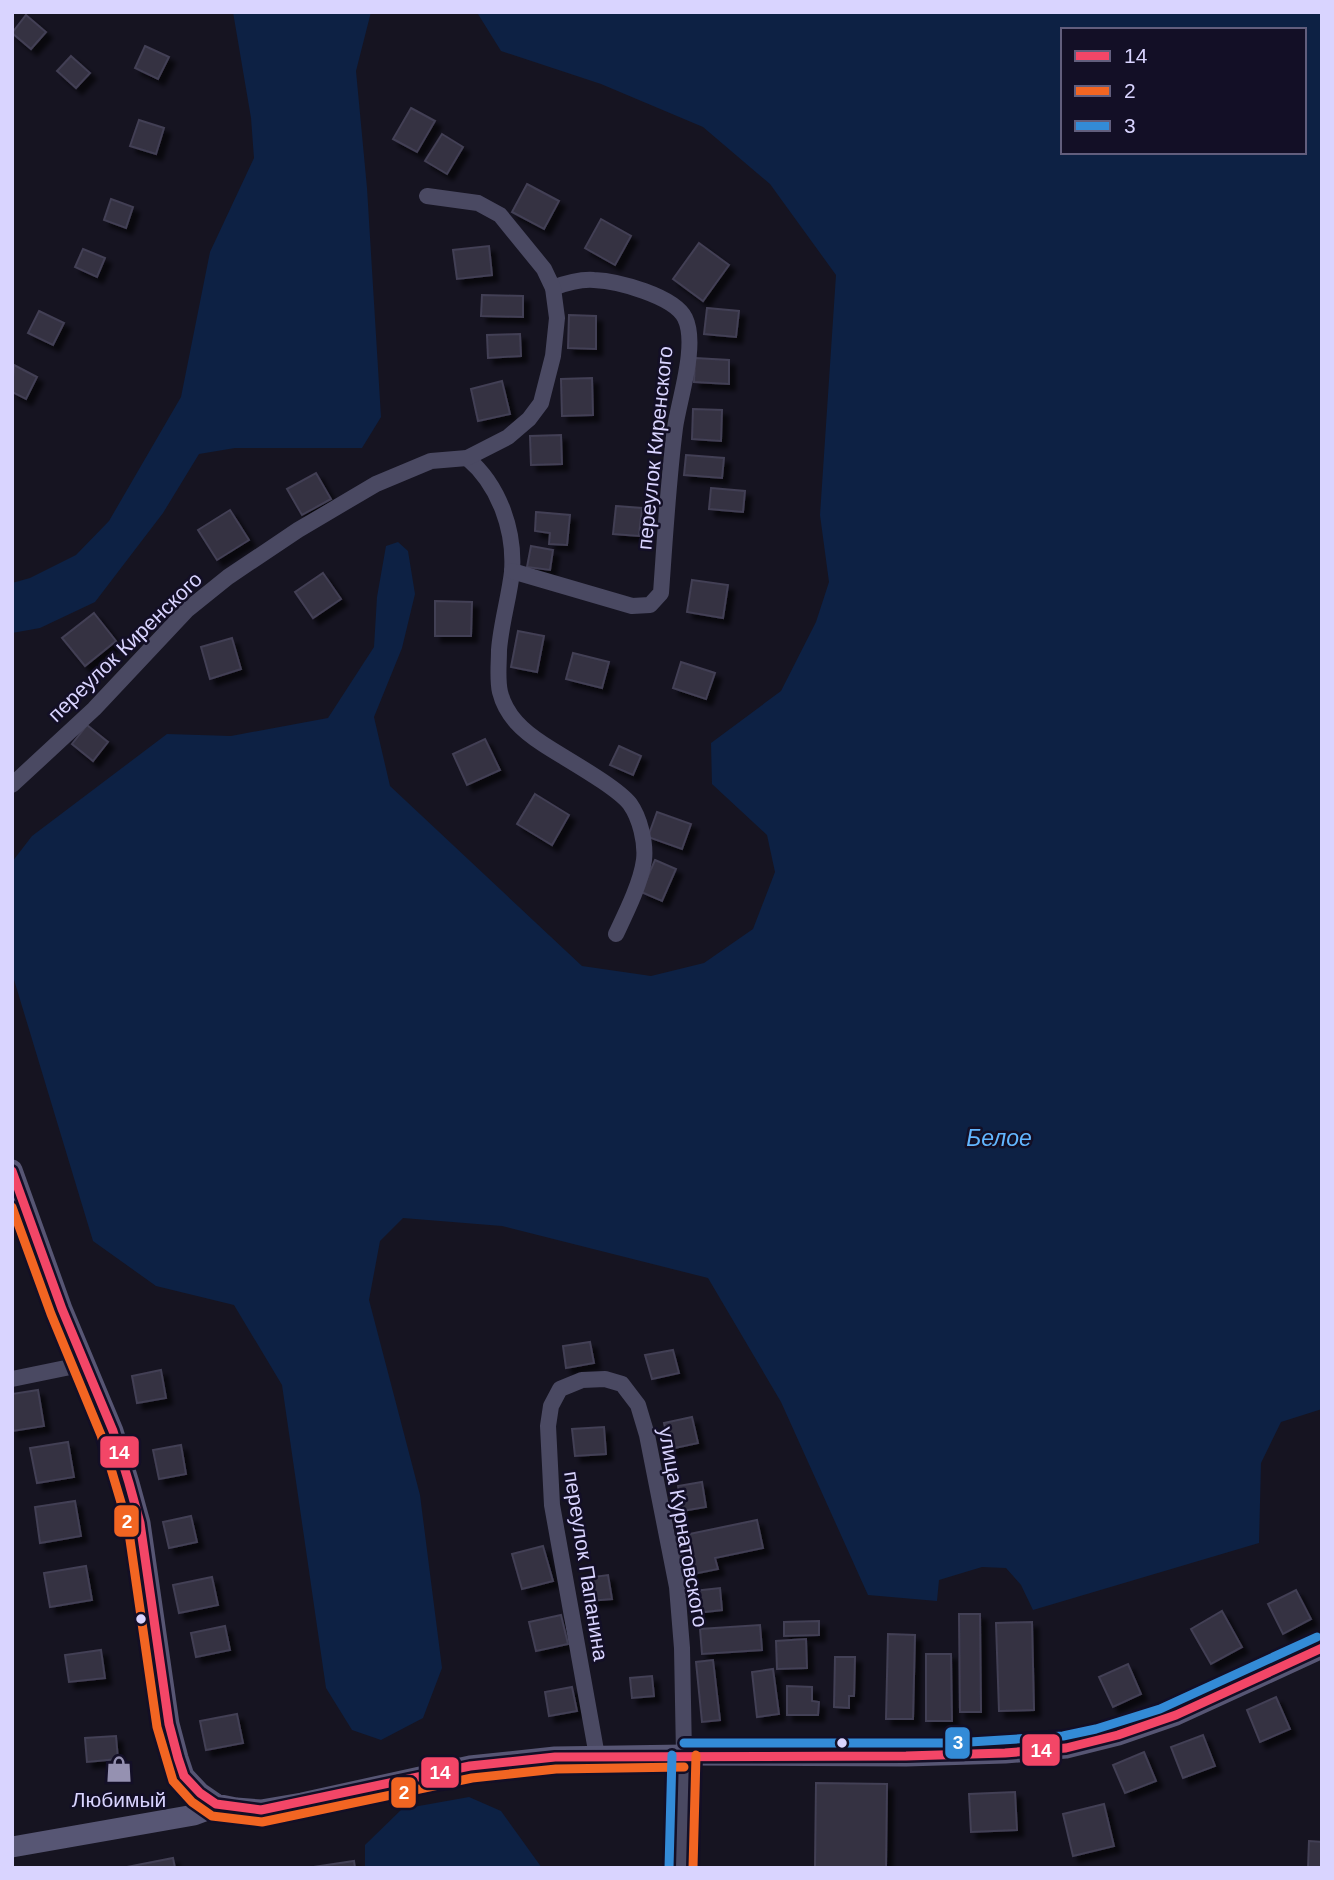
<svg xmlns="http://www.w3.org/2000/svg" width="1334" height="1880" font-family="Arial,sans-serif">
<defs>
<filter id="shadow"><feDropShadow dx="6" dy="6" stdDeviation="2" flood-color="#0009"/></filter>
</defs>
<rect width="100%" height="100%" fill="#161421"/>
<!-- water -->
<g fill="#0d2144" fill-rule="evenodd">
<path d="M233,12h138l-15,59 11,117 14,229 -19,31h-127l-36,6 -36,59 -68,89 -55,26 -28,5v-50l18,-5 46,-23 33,-34 72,-124 29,-145 44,-94 -3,-40z"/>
<path d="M472,12h850v1397l-41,13 -20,41 -2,80 -226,67 -12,-25 -15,-17 -24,-1 -43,13 -2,21 -69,-6 -87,-193 -73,-124 -206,-52 -99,-8 -23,23 -11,59 51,195 22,173 -19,50 -42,22 -29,-10 -26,-42 -44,-303 -48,-80 -78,-19 -63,-45 -81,-268v-111l20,-26 135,-102 64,2 97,-18 46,-71 3,-50 9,-51 12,-4 10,9 7,43 -13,54 -28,69 16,69 192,180 69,10 53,-13 49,-34 22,-57 -8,-37 -55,-51 -1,-41 70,-52 35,-69 13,-40 -9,-67 16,-240 -66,-91 -67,-57 -102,-43 -100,-33 -23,-37zM1063,30h241v122h-241z"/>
<path d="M469,1797l32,14 41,57h-177v-23l37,-36z"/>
</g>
<!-- building -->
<g fill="#343243" stroke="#433f54" stroke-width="2" filter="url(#shadow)">
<path d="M26,15l20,17 -15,17 -19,-16z"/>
<path d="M145,46l24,11 -11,22 -23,-11z"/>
<path d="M71,56l19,17 -14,15 -19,-17z"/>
<path d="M411,108l24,13 -18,31 -24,-13z"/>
<path d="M139,120l25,8 -8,26 -26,-8z"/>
<path d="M442,134l21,13 -16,27 -22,-13z"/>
<path d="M527,184l32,17 -15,28 -32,-17z"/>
<path d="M111,199l22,8 -7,21 -22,-8z"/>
<path d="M601,219l30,17 -16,29 -30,-17z"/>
<path d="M699,243l30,22 -26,36 -30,-22z"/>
<path d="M489,246l3,29 -35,4 -4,-29z"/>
<path d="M83,249l22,9 -8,19 -22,-10z"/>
<path d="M482,295l41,1v21l-42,-1z"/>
<path d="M707,308l32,3 -3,26 -32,-3z"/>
<path d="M39,311l25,12 -11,22 -25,-12z"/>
<path d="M569,315l27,1v33l-28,-1z"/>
<path d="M520,334l1,22 -33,2 -1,-23z"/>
<path d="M695,358l34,2v24l-35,-2z"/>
<path d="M14,365l23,12 -11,22 -14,-7z"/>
<path d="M592,378l1,37 -31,1 -1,-37z"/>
<path d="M502,381l8,33 -32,7 -7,-32z"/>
<path d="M693,409l29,1 -1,31 -29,-2z"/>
<path d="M561,435l1,29 -31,1 -1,-29z"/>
<path d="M686,455l38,3 -2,20 -38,-3z"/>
<path d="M316,473l15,26 -29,16 -15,-26z"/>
<path d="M711,488l34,3 -2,21 -34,-3z"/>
<path d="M616,506l26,2 -3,28 -26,-2z"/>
<path d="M230,510l19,30 -32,20 -19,-30z"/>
<path d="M536,512l34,3 -3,30 -18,-1 1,-11 -15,-2z"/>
<path d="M531,546l22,4 -3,20 -23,-3z"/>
<path d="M323,573l18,26 -28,19 -18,-26z"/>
<path d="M692,580l36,5 -5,33 -36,-6z"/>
<path d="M435,601l37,1 -1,34h-36z"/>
<path d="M94,613l22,28 -31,25 -23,-28z"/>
<path d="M518,631l26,5 -7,36 -26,-5z"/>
<path d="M232,638l9,31 -31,10 -9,-32z"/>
<path d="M573,653l36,9 -7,26 -36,-9z"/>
<path d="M681,662l34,11 -9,26 -33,-11z"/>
<path d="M87,725l21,17 -15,19 -21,-17z"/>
<path d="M485,739l15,31 -33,15 -14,-31z"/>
<path d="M619,746l22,10 -8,19 -23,-10z"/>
<path d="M535,794l34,21 -17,30 -35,-21z"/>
<path d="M657,812l34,12 -9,25 -34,-12z"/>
<path d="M655,860l21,9 -14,32 -21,-9z"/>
<path d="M590,1342l4,21 -28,5 -3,-22z"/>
<path d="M673,1350l6,23 -27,6 -7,-24z"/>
<path d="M161,1370l5,28 -29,5 -5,-27z"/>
<path d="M38,1390l6,36 -32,5v-37z"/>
<path d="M692,1417l6,26 -28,6 -6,-26z"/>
<path d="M604,1427l2,27 -31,2 -3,-27z"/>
<path d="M68,1442l6,35 -37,6 -7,-35z"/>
<path d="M181,1445l5,29 -27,5 -6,-29z"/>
<path d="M702,1482l4,25 -24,4 -4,-25z"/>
<path d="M75,1501l6,35 -41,7 -5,-36z"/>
<path d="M191,1516l6,26 -28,6 -6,-26z"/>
<path d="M757,1520l6,28 -48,10 3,11 -35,7 -8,-39z"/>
<path d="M543,1546l10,35 -31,8 -10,-35z"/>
<path d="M86,1566l6,34 -42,7 -6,-34z"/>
<path d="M608,1575l4,24 -23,2 -3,-23z"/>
<path d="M212,1577l6,28 -39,8 -6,-28z"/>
<path d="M720,1588l2,22 -25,3 -3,-22z"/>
<path d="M1296,1590l15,29 -28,15 -15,-30z"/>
<path d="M1222,1611l20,36 -31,17 -20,-35z"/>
<path d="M959,1614h21l1,98h-21z"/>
<path d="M561,1615l7,29 -32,7 -7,-29z"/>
<path d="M819,1621v14l-35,1v-14z"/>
<path d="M1032,1622l2,88 -35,1 -3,-88z"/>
<path d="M760,1625l2,25 -60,4 -2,-25z"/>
<path d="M225,1626l5,24 -34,7 -5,-24z"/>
<path d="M888,1634l27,1 -2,84h-27z"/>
<path d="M806,1639l1,29 -30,1 -1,-28z"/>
<path d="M101,1650l4,28 -36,4 -4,-27z"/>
<path d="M926,1654h25l1,67h-26z"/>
<path d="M835,1657h20l-1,39h-5v12l-15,-1z"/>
<path d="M713,1660l7,60 -18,2 -6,-60z"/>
<path d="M1128,1664l13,30 -28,13 -14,-30z"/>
<path d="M773,1669l6,45 -22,3 -5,-45z"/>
<path d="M652,1676l2,20 -22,2 -2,-20z"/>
<path d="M787,1686l25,1v14l7,1 -1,13h-31z"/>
<path d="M572,1687l5,24 -28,5 -4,-24z"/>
<path d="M1276,1697l14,32 -30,13 -13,-32z"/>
<path d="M237,1714l6,29 -37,7 -6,-29z"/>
<path d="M1203,1735l12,31 -32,12 -12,-31z"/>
<path d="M116,1736l2,23 -31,3 -2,-24z"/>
<path d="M1144,1752l12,29 -31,12 -12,-28z"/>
<path d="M816,1783l71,1 -1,84h-71z"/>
<path d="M1015,1792l2,38 -46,2 -2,-38z"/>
<path d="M1104,1804l10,42 -41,10 -10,-42z"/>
<path d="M1309,1841l13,1v26h-14z"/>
<path d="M173,1858l2,10h-53z"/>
<path d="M354,1861l1,7h-48z"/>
</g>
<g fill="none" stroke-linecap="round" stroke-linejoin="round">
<!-- street -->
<g stroke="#4a4962" stroke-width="16">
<path d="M467,458c32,27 48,72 45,114 -3,26 -11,52 -13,78 0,14 -2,29 1,42 6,24 23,39 43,52 21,14 73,42 87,60 10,14 16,39 14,56 -3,23 -18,53 -28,74"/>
<path d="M512,571l120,35 18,-1 11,-12c4,-55 7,-110 14,-165 4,-29 23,-83 10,-110 -11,-22 -67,-37 -91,-38 -14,-1 -28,3 -41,8"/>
<path d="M12,785l82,-76 93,-99 41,-33 70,-47 78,-46 55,-23 36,-3 41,-21 21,-18 12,-16 12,-47 4,-38 -4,-30 -9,-19 -44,-54 -22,-12 -51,-7"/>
<path d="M12,1379l73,-15"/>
<path d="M597,1756l-45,-251 -4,-79 3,-20 9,-17 22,-9 23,-1 17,5 16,21 9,30 30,152 5,61 2,107 -3,113"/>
</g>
<!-- secondary -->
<g stroke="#575674" stroke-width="21">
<path d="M12,1170l50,139 51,122 16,52 11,40 29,201 9,34 6,18 16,17 16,11 20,4 25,2 41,-7 168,-37 85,-9 129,-2 222,1 99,-3 61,-5 52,-13 58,-20 146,-67"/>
<path d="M12,1847l182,-32 16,-6 6,-5"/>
</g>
<defs>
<path id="bus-1" d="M12,1171l50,138 51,122 16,52 11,40 29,201 9,34 6,18 16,17 16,11 45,6 209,-44 85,-9 351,-1 99,-3 61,-5 52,-13 58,-20 146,-67"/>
<g id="bus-2">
<path d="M12,1207l39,107 50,121 27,91 29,201 16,54 19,21 20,14 50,6 210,-44 84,-9 128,-2"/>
<path d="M693,1868l3,-113"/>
</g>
<g id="bus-3">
<path d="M684,1743h270l109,-7 33,-7 64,-20 157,-72"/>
<path d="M669,1868l3,-113"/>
</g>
</defs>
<!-- bus-1 casing -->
<use href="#bus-1" stroke="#130f26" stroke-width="14"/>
<!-- bus-2 casing -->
<use href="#bus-2" stroke="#130f26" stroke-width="14"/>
<!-- bus-3 casing -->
<use href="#bus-3" stroke="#130f26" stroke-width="14"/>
<!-- bus-1 -->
<use href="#bus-1" stroke="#f34667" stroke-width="9"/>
<!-- bus-2 -->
<use href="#bus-2" stroke="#f26522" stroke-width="9"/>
<!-- bus-3 -->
<use href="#bus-3" stroke="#338bd7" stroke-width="9"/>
</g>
<!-- icons -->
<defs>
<symbol id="shop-bare" viewBox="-9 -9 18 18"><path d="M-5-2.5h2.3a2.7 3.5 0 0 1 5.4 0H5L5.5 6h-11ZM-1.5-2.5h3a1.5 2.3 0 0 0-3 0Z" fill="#9591b1" stroke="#130f26" stroke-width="2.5" paint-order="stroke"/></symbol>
</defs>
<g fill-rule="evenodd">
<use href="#shop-bare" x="100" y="1750" width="38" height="38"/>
</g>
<!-- markers -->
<g fill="#d9d4ff" stroke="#130f26" stroke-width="2.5">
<circle cx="141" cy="1619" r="6"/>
<circle cx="842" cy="1743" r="6"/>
</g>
<g text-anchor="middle" stroke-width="5" stroke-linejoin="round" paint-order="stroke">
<!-- street labels -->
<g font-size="21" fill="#d9d4ff" stroke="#130f26">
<text transform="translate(655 448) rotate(-84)" y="7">переулок Киренского</text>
<text transform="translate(125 647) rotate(-44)" y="7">переулок Киренского</text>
<text transform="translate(683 1527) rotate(80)" y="7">улица Курнатовского</text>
<text transform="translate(586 1566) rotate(81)" y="7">переулок Папанина</text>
</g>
<!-- poi labels -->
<g font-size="21" fill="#d9d4ff" stroke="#130f26">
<text x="119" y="1807">Любимый</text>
</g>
<!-- water labels -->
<g font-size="23" font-style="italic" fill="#62b6ff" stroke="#130f26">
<text x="999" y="1146">Белое</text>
</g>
</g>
<g stroke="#130f26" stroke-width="2.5">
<rect x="99" y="1435" width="41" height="34" rx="7" fill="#f34667"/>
<rect x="113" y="1504" width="27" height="34" rx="7" fill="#f26522"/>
<rect x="944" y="1726" width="27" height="34" rx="7" fill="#338bd7"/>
<rect x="1021" y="1733" width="40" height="34" rx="7" fill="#f34667"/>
<rect x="420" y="1756" width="40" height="33" rx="7" fill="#f34667"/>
<rect x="390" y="1776" width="27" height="33" rx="7" fill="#f26522"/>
</g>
<g font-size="19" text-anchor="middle" font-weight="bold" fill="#fff">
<text x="119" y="1459">14</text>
<text x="127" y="1528">2</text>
<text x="958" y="1749">3</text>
<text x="1041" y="1757">14</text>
<text x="440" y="1779">14</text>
<text x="404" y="1799">2</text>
</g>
<!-- border -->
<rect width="1334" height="1880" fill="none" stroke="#d9d4ff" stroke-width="28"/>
<!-- legend -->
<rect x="1061" y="28" width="245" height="126" fill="#130f26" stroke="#625e7d" stroke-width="2"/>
<rect x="1075" y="51" width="35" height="10" fill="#f34667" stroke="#625e7d" stroke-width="2"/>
<text x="1124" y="63" font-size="21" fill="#d9d4ff">14</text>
<rect x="1075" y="86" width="35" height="10" fill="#f26522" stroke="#625e7d" stroke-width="2"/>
<text x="1124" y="98" font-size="21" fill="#d9d4ff">2</text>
<rect x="1075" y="121" width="35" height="10" fill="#338bd7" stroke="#625e7d" stroke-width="2"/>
<text x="1124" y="133" font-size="21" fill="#d9d4ff">3</text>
</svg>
